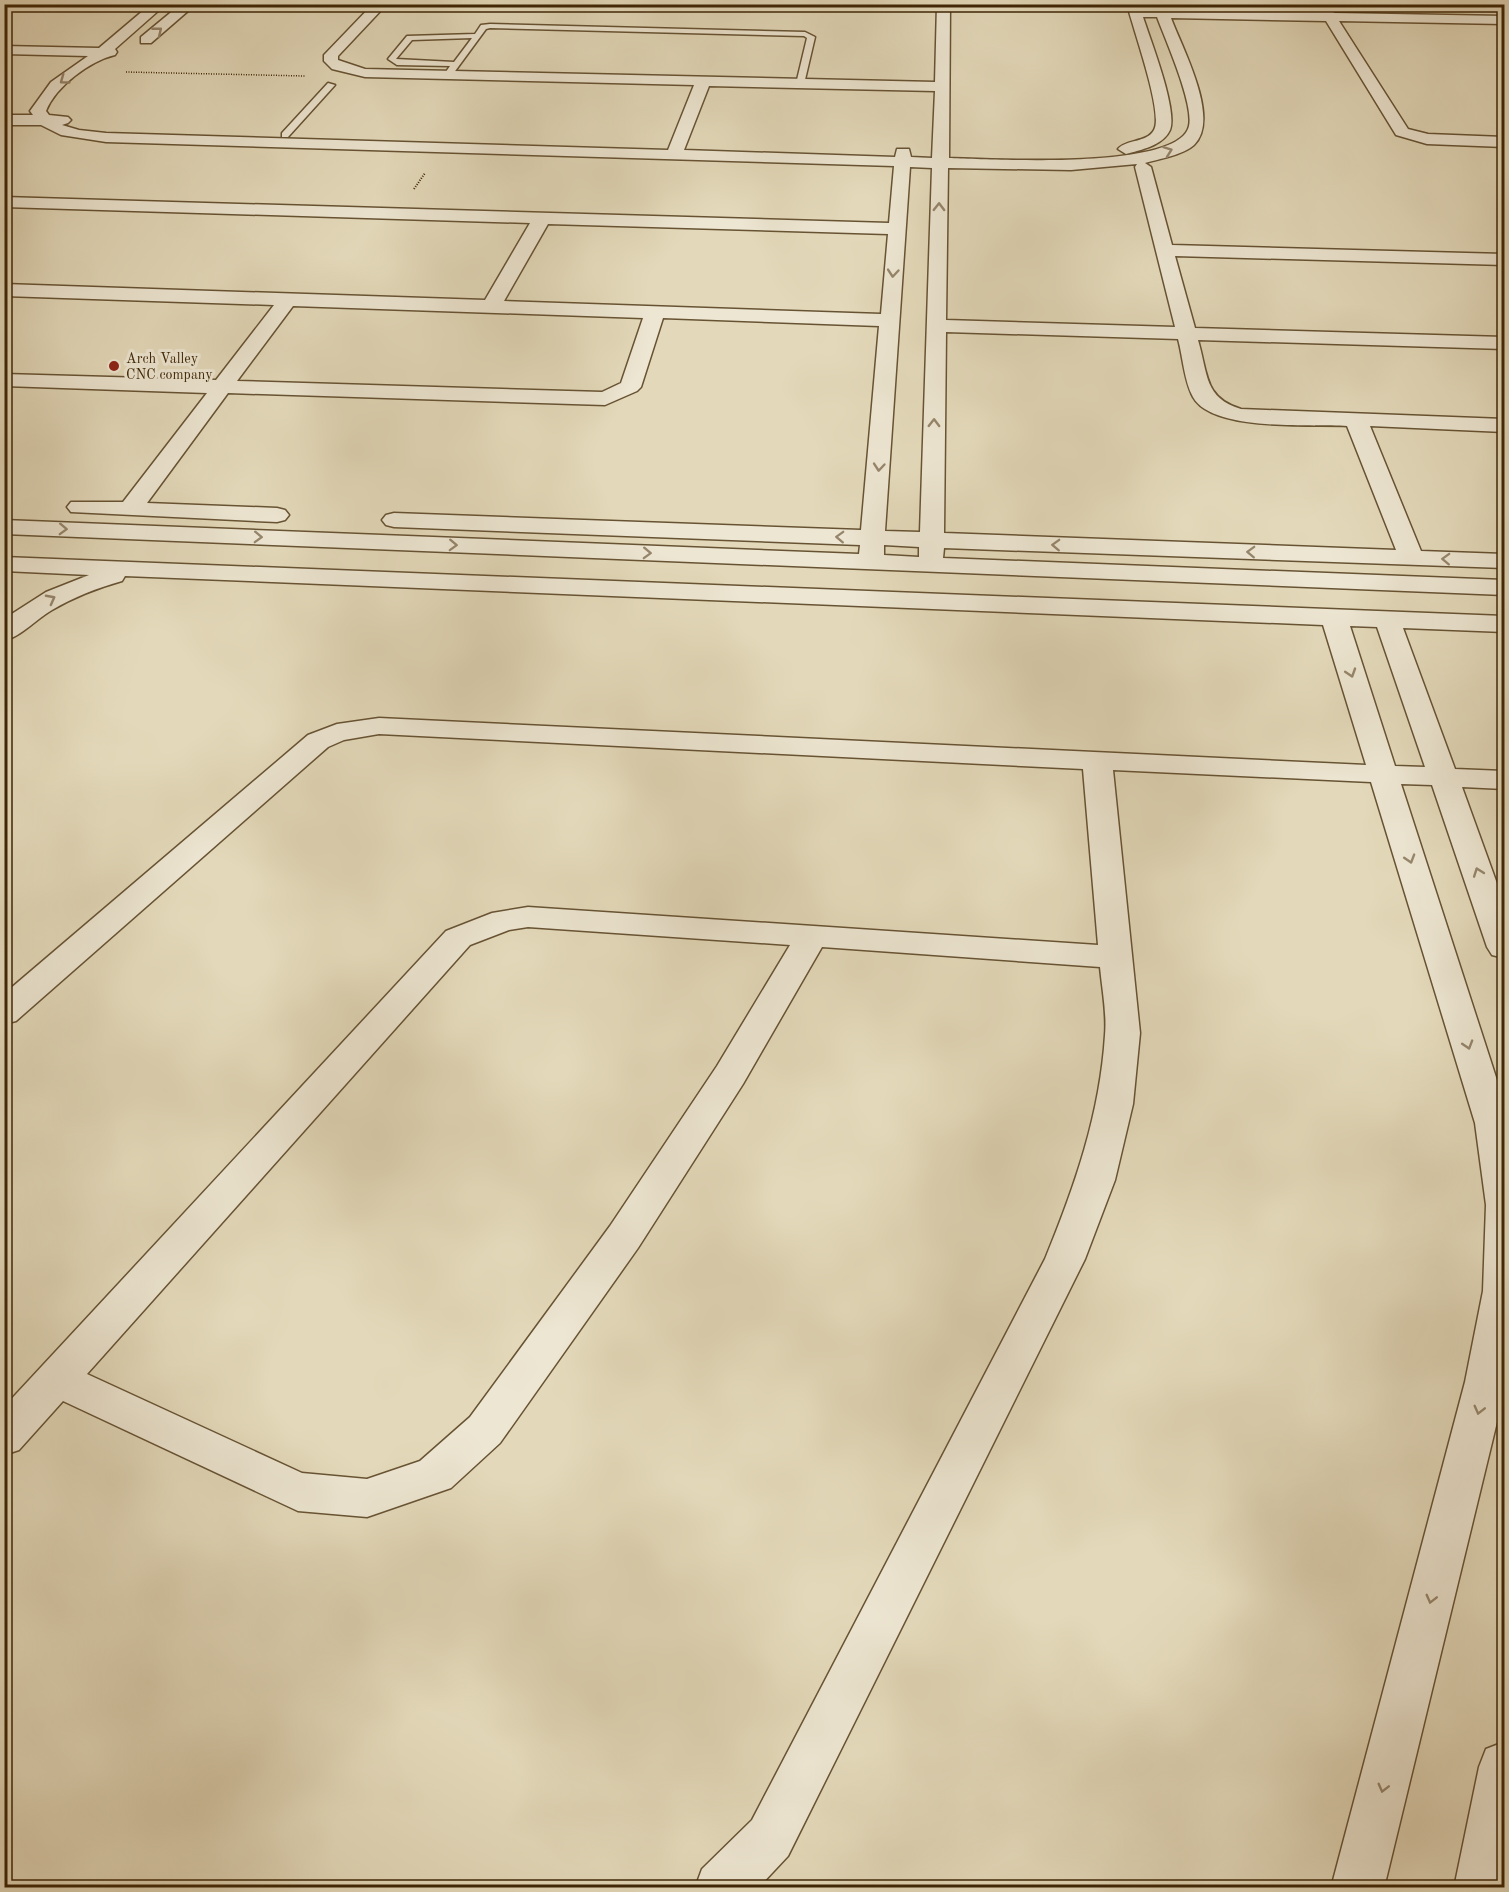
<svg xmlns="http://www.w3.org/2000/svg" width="1509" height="1892" font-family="'Old Standard TT',serif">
<rect width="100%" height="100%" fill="#e3d9ba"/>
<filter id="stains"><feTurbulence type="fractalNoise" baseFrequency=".00333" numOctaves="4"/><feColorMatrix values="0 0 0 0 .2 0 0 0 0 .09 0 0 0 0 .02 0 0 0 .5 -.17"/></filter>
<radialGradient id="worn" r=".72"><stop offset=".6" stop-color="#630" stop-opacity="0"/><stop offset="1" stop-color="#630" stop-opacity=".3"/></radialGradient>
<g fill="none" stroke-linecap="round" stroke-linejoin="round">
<defs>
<g id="lane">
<path d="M490,24l315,8 10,5 -11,47 -4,2 -4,-2 11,-46 -3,-2 -314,-8 -4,1 -36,49 -7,-2 7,-10 -53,-1 -9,-6 19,-23 68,-2 6,-9zM472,38l-18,24 -58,-3 16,-19z"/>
<path d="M328,83l7,2 -47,52h-6v-4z"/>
</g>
<g id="street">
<path d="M151,4h15l-51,45 2,3 -2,3c-25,6 -59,31 -69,56l3,4 19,2 3,3 -3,3 -6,2 17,5 27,3 562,17 26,-65 -329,-8 -33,-8 -8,-8v-6l49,-51h14l-49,52v4l27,9 570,13 2,-78h13l-1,154c39,1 230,13 240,-32 5,-22 -23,-85 -32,-109h-14c7,22 35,93 27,113 -7,16 -30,20 -44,24l-8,-5c8,-10 29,-6 36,-19 10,-17 -22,-104 -27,-126h13l1,5h13l-1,-5h13l2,6 153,2 -5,-8h13l5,9 170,3v8l-165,-3 69,108 20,5 76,3v10l-77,-3 -31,-9 -70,-114 -155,-3c11,30 50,101 23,127 -11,10 -35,14 -49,18l6,4 21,78 332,9v11l-329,-9 20,72 309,9v12l-306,-9c10,34 6,58 43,69l263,10v13l-134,-6 51,125 83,3v14l-560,-20 -1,10 561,22v15l-1500,-61v-14l855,34 1,-9 -466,-18 -8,-2 -4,-5 4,-5 8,-2 467,17 18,-204 -216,-8 -22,69 -4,4 -32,14 -377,-12 -81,110 130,5 8,2 4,5 -4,5 -8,2 -206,-10 -4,-5 4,-5h52l84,-109 -203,-7v-12l212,6 58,-75 -270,-9v-12l481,16 45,-77 -526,-16v-10l885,26 5,-57 -788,-24 -45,-7 -20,-10h-37v-10h29l-3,-4 21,-29 37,-26 -84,-2v-8l95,2zM709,86l226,5 -3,67 -21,-1 -2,-8h-12l-2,8 -211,-7zM1137,164l-2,3 40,160 -229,-7 2,-152 123,2zM910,167l22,1 -12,364 -35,-1zM548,224l340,10 -7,80 -377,-13zM293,306l350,12 -22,65 -19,9 -365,-11zM946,332l232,7c5,18 6,42 15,58 19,35 119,27 154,29l49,124 -452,-17zM884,545l35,2v10l-35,-2z"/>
<path d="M181,4h15l-45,39h-10v-6z"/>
<path d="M4,557l1500,59v16l-101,-4 52,141 49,2v18l-42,-2 42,116v55l-12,-3 -5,-8 -55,-162 -31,-1 103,318v291l-120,495h-53l134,-506 18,-91 3,-86 -11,-82 -104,-341 -258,-12 27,263 -7,71 -18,76 -30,79 -297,597 -30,32h-63l7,-19 50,-49 293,-561c30,-73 55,-145 60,-224 2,-22 -3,-46 -5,-68l-278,-20 -79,137 -105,164 -138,195 -49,45 -84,29 -69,-6 -235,-110 -44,49 -15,5v-48l442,-476 46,-18 36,-6 570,38 -15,-176 -704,-35 -35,6 -16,7 -312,274 -12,3v-30l304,-259 29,-11 42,-6 987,47 -43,-140 -1198,-49 -3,5c-25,7 -48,16 -70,29 -16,9 -30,26 -48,31l3,-24 39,-25 43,-17 -85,-4zM1350,626l27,1 48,140 -30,-1zM528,927l262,18 -73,121 -107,160 -140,191 -50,44 -53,18 -65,-6 -215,-99 383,-429 39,-15z"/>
<path d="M1504,1742v146h-50l25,-121 7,-18z"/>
</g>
</defs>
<!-- lane casing -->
<use href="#lane" stroke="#675333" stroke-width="3"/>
<!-- street casing -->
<use href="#street" stroke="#675333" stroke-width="3"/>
<!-- path-far1 -->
<path stroke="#3e2606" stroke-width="1.5" stroke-dasharray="1 1.5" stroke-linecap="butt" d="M126,72l179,4"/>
<!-- path -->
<path stroke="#3e2606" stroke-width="2" stroke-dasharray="1 1.5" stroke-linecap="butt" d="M414,189l11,-16"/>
<!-- lane -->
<use href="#lane" fill="#ede6d2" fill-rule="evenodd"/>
<!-- street -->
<use href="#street" fill="#ede6d2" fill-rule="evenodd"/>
</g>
<!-- one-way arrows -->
<defs><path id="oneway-chevron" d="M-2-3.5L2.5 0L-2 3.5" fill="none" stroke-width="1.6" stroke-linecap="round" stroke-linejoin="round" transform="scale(1.5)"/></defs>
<g stroke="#96866c">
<use href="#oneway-chevron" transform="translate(158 31) rotate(-39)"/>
<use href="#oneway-chevron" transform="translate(64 80) rotate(144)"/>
<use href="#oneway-chevron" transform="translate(1168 151) rotate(-20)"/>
<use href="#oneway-chevron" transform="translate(939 207) rotate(-89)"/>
<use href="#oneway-chevron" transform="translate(893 273) rotate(95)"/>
<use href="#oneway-chevron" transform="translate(934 423) rotate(-89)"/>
<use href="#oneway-chevron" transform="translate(879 467) rotate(95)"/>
<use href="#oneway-chevron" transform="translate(63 529) rotate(2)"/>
<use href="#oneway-chevron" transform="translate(258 537) rotate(2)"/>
<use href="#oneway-chevron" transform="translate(840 537) rotate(-178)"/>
<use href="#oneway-chevron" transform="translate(453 545) rotate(2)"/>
<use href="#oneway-chevron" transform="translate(1056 545) rotate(-178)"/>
<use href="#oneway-chevron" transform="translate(1251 552) rotate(-178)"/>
<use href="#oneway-chevron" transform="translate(647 553) rotate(2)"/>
<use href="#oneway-chevron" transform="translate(1446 559) rotate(-178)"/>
<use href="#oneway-chevron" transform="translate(51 599) rotate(-28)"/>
<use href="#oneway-chevron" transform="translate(1351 673) rotate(72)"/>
<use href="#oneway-chevron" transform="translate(1410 859) rotate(73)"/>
<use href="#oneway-chevron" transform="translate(1478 872) rotate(-110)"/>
<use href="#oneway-chevron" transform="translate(1468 1045) rotate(73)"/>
<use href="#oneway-chevron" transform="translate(1479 1410) rotate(104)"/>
<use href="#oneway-chevron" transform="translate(1431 1599) rotate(104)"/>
<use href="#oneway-chevron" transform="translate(1383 1788) rotate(104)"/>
</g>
<!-- markers -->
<circle fill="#8f2418" stroke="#ede6d2" stroke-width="2" cx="114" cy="366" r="6"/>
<g text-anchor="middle" stroke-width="6" stroke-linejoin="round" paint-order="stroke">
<!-- far-poi labels -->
<g font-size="14" fill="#3e2606" stroke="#ede6d2" text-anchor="start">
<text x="126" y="363">Arch Valley<tspan x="126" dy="16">CNC company</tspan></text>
</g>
</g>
<!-- margin -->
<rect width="1509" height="1892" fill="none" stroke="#e3d9ba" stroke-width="24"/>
<rect x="6" y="6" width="1497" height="1880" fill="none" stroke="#3e2606" stroke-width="3"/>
<rect x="12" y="12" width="1485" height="1868" fill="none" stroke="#3e2606" stroke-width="1.5"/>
<rect width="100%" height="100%" filter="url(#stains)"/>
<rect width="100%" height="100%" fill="url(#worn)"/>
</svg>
